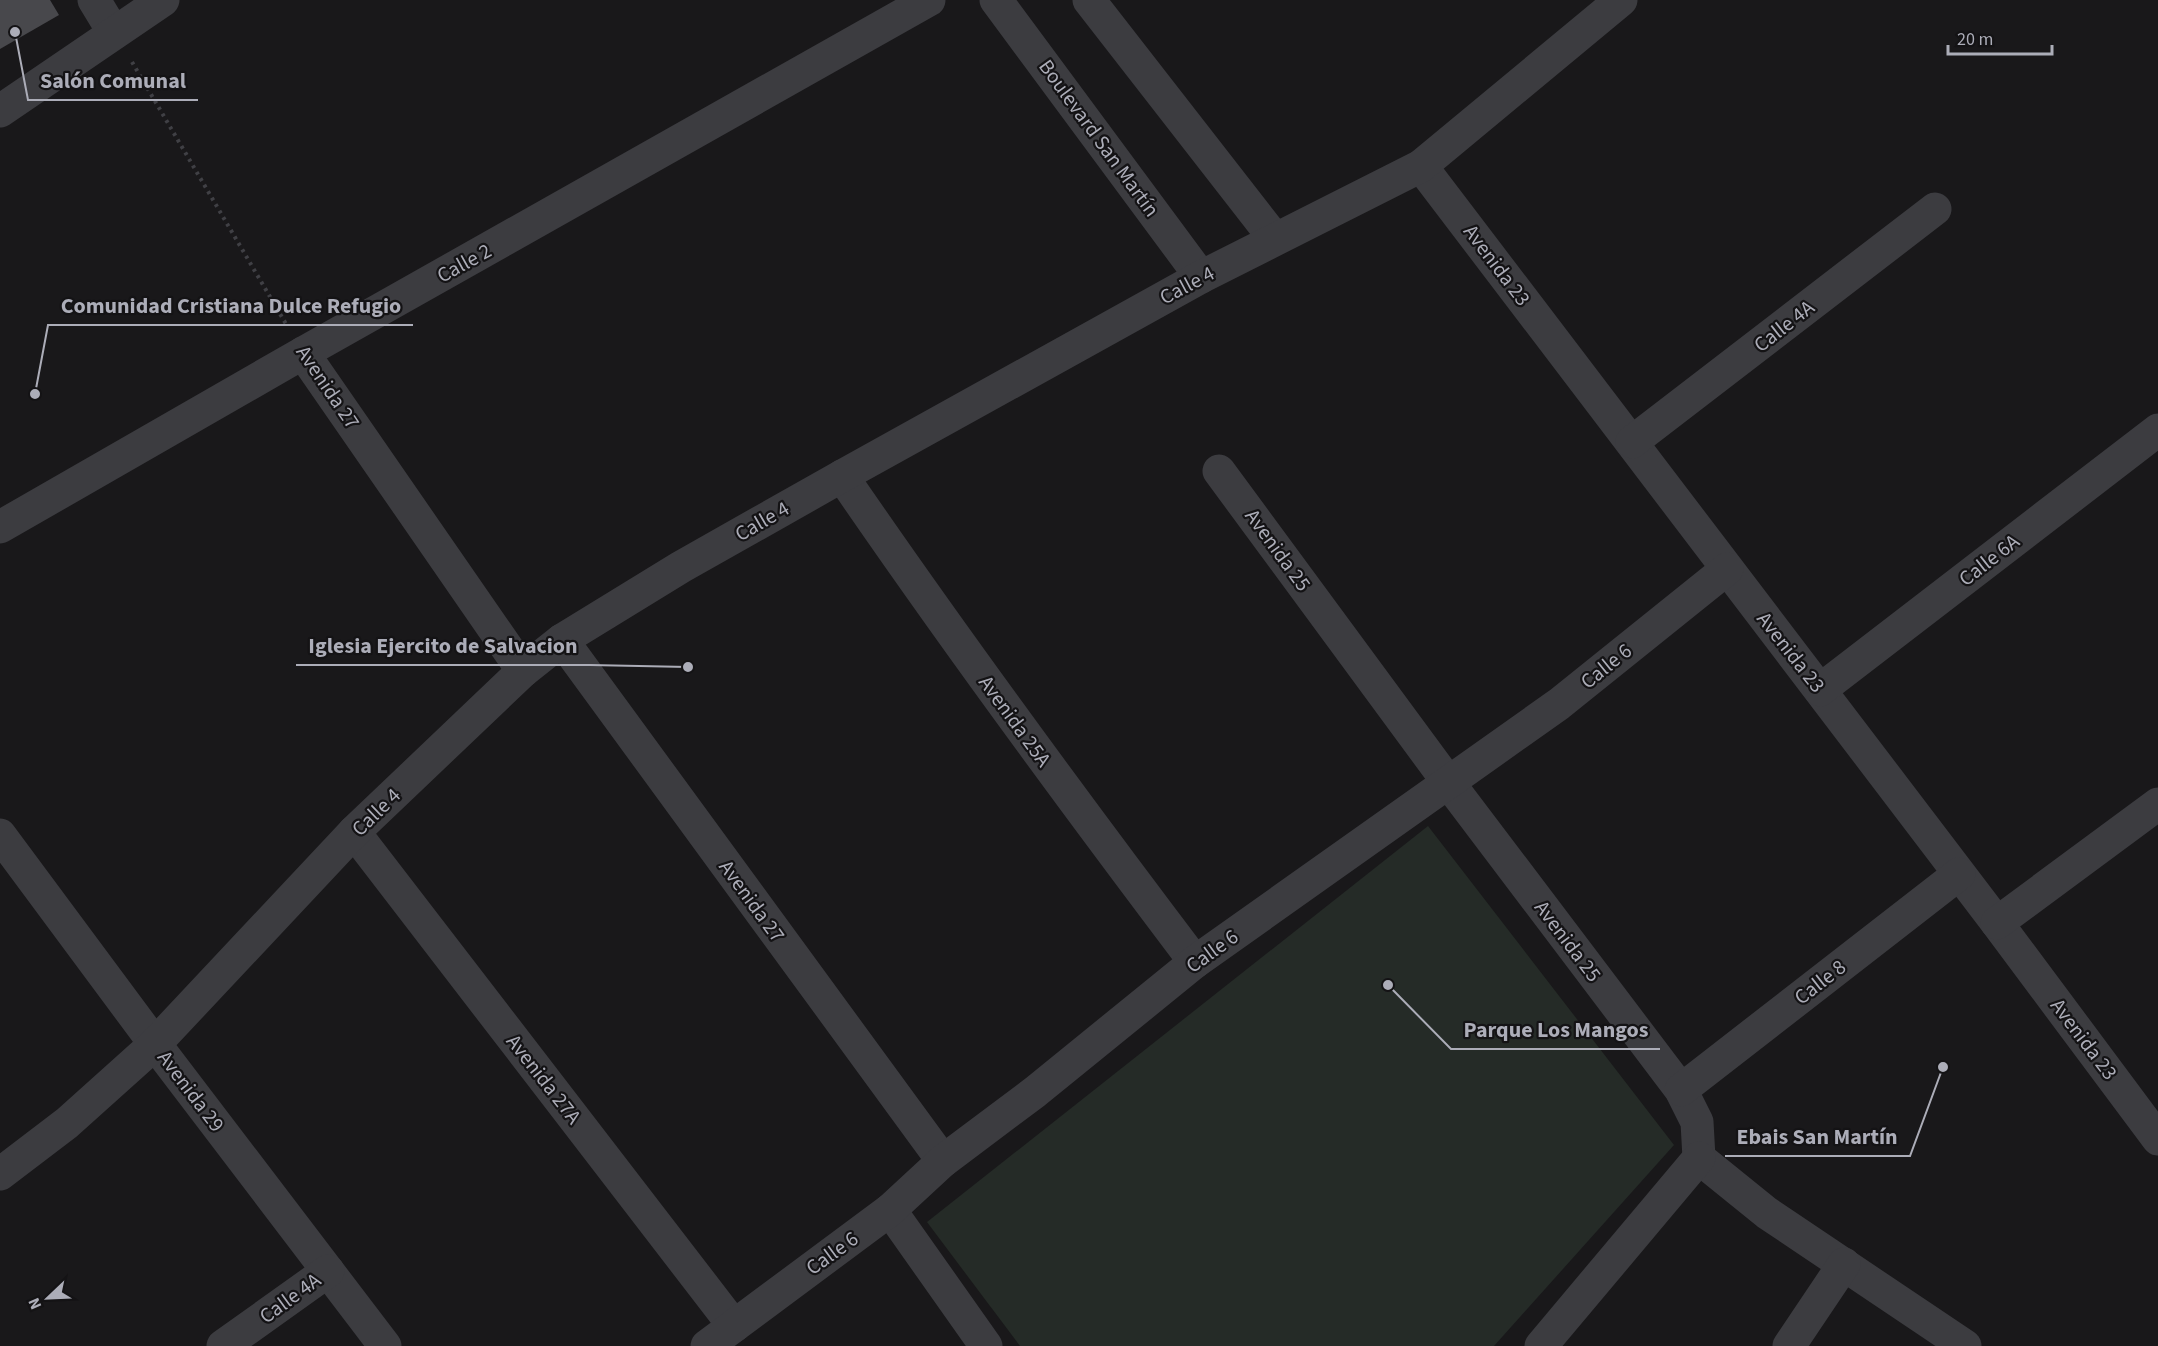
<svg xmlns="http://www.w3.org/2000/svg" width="2158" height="1346" font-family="'Source Sans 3',sans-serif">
<rect width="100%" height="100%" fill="#19181a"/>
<!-- green -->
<path fill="#252b27" d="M1428,826l246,319 -180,201h-474l-93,-124z"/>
<!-- building -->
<path fill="#48484c" d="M0,0h50l9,15 -59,34z"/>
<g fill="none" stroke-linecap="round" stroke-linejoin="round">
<!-- path -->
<path stroke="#404045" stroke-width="4" stroke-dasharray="3 4.5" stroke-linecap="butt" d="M132,62l154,262"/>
<!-- minor -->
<g stroke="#3c3c40" stroke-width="33">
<path d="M94,0l20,33"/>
<path d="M996,0l205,277"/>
<path d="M1089,0l186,239"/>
<path d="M0,111l163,-111"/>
<path d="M1421,166l576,757 161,216"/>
<path d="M303,353l220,318"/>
<path d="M1632,442l303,-233"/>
<path d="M1219,471l229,311 233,308 16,32 2,36 68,55 198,133"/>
<path d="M842,476c113,165 232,326 353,486"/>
<path d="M0,527l303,-174 626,-353"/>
<path d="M562,640l381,521"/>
<path d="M1820,690l338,-260"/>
<path d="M354,832l380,494"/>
<path d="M0,835l155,209 230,302"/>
<path d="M1997,923l161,-119"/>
<path d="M1681,1090l278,-216"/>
<path d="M0,1174l67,-51 88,-79 199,-212 169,-161 39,-31 119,-73 161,-91 359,-199 220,-111 200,-166"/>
<path d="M890,1210l96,136"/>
<path d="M223,1346l105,-75"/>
<path d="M707,1346l183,-136 53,-49 92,-69 160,-130 364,-258 168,-135"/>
<path d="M1541,1346l158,-188"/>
<path d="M1789,1346l55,-82"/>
</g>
</g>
<g text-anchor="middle" stroke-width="4.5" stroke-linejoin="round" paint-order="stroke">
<!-- street labels -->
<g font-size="21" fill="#acadb8" stroke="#141315">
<text transform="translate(1099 138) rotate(54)" y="7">Boulevard San Martín</text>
<text transform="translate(464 263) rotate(-29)" y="7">Calle 2</text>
<text transform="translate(1497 265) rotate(53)" y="7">Avenida 23</text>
<text transform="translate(1187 285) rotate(-28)" y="7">Calle 4</text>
<text transform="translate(1784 326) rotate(-38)" y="7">Calle 4A</text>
<text transform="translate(328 387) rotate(56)" y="7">Avenida 27</text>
<text transform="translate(762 521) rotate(-30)" y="7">Calle 4</text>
<text transform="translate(1278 550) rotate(54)" y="7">Avenida 25</text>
<text transform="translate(1989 560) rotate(-38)" y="7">Calle 6A</text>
<text transform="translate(1791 652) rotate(52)" y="7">Avenida 23</text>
<text transform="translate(1606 666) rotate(-39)" y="7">Calle 6</text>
<text transform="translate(1015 721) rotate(54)" y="7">Avenida 25A</text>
<text transform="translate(376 812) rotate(-44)" y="7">Calle 4</text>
<text transform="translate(752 901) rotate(54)" y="7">Avenida 27</text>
<text transform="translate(1568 941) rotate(53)" y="7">Avenida 25</text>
<text transform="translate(1212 951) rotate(-36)" y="7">Calle 6</text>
<text transform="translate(1820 982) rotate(-38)" y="7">Calle 8</text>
<text transform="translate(2084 1039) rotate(53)" y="7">Avenida 23</text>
<text transform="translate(544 1079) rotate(52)" y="7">Avenida 27A</text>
<text transform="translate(191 1091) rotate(53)" y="7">Avenida 29</text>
<text transform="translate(832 1253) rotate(-36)" y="7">Calle 6</text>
<text transform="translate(290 1298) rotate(-36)" y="7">Calle 4A</text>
</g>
</g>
<!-- callouts -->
<path fill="none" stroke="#acadb8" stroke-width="2" d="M15 32L28 100H198M35 394L48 325H413M688 667L590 665H296M1388 985L1451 1049H1660M1943 1067L1910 1156H1725"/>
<g fill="#acadb8" stroke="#141315" stroke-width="2">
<circle cx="15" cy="32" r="6"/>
<circle cx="35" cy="394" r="6"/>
<circle cx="688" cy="667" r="6"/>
<circle cx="1388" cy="985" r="6"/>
<circle cx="1943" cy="1067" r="6"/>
</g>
<g font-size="22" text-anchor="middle" font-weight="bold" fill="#acadb8" stroke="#141315" stroke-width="4.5" stroke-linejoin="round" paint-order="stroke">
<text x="113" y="88">Salón Comunal</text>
<text x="231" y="313">Comunidad Cristiana Dulce Refugio</text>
<text x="443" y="653">Iglesia Ejercito de Salvacion</text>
<text x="1556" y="1037">Parque Los Mangos</text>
<text x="1817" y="1144">Ebais San Martín</text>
</g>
<!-- north arrow -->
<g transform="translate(48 1298) rotate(247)" stroke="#141315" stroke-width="4.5" paint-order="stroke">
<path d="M0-4.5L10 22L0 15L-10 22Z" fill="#acadb8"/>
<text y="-9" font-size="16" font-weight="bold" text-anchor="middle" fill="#acadb8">N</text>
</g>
<!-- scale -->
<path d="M1948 45v9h104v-9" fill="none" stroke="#acadb8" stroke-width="3"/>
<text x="1957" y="45" font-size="18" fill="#acadb8" stroke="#141315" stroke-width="4.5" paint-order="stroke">20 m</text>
</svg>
